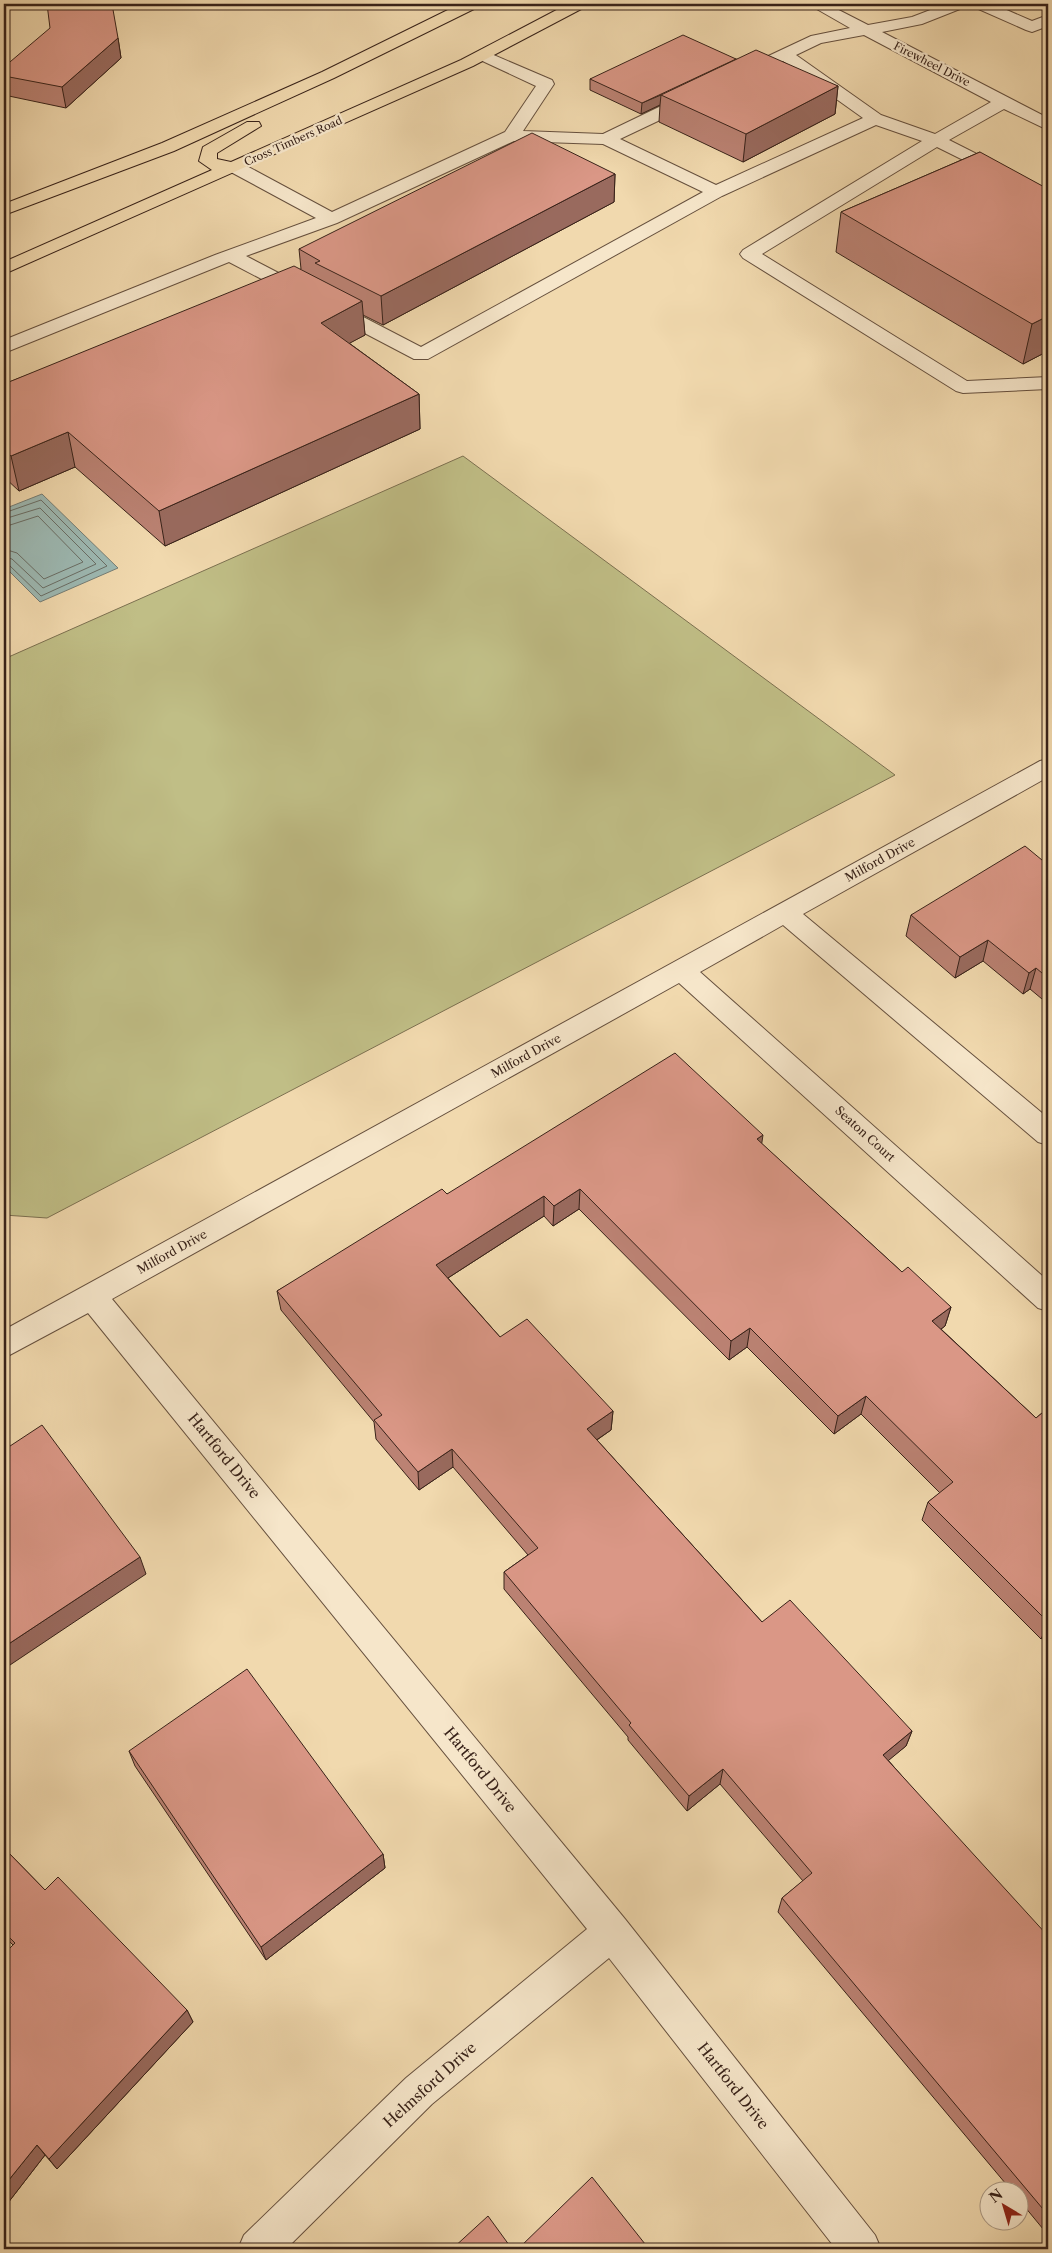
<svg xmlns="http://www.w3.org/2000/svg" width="1052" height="2253" font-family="'Libre Caslon Text',serif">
<rect width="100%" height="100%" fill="#f1d9ae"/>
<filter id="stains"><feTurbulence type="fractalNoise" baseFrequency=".004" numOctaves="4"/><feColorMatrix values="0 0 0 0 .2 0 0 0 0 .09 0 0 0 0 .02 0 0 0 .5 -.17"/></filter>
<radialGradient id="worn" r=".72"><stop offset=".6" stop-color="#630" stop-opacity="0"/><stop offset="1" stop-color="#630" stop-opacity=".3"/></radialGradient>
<!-- green -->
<path fill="#c0be86" stroke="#7c7050" d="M463,456l432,319 -848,443 -43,-3v-556z"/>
<!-- water -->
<path fill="#9db9b3" stroke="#757d75" d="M42,494l76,74 -78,34 -36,-36v-57z"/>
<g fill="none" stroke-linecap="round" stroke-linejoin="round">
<!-- shore -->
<g stroke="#6a6e66" stroke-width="1">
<path d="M4,513l37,-13 66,66 -66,30 -32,-31 -5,-2"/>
<path d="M4,519l36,-11 56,56 -53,24 -31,-29 -8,-2"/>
<path d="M4,527l34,-11 45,46 -39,17 -27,-26 -13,-4"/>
</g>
<defs>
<g id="minor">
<path d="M808,4h19l41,21 44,-8 34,-13h21l-2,3 -43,17 -40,8 166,86v12l-44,-21 -55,31 99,50v12l-111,-55 -175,107 205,127 81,-4v12l-85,4 -7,-2 -213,-133 -3,-4 3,-4 179,-109 -46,-16 -154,71 -294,163h-14l-185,-97 -225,91v-13l211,-85 101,-37 -87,-47 -3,-4 3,-4h12l91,49 173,-80 31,-46 -60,-28 -2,-3 8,-5 70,30 2,4 -31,47 80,3 83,-40h12l2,4 -2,4 -78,37 96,46 147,-67 -80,-57 -37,17h-12l-2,-3 2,-3 77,-36 39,-8zM864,35l127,67 -56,32 -54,-19 -85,-60 25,-12zM514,141l89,3 100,48 -282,155 -175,-91 91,-33z"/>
<path d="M972,4h21l39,17 16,-6v11l-16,6 -6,-2 -52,-23z"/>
<path d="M1048,759v18l-245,137 245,204v27l-10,-3 -255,-217 -83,47 348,309v30l-10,-3 -359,-325 -567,316 513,620 250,316 6,14h-45l-227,-291 -177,146 -146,145h-48l6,-14 162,-157 181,-149 -499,-616 -84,45v-28l1036,-569z"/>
</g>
<g id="major">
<path d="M460,4h20l-2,3 -144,71 -160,73 -170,64v-11l158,-61 160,-71z"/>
<path d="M568,4h19l-2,3 -112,59 -469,208v-12l208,-92 -13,-9 4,-14 44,-25h12l2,4 -44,27v6l14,3 230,-102z"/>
</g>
</defs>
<!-- minor casing -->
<use href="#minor" stroke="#66503e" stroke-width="2"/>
<!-- major casing -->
<use href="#major" stroke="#382219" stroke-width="2"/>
<!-- minor -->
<use href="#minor" fill="#f6e6ca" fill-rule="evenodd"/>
<!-- major -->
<use href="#major" fill="#f1d9ae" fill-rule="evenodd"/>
</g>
<!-- wall -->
<g fill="#bb8273" stroke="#382219">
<path d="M118,38l3,20 -55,50 -62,-13v-28z"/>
<path d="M736,59l102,27 -3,28 -92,48 -84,-40 1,-17 -19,9 -51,-24v-11z"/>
<path d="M980,152l68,199 -25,13 -187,-112 5,-40z"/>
<path d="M615,174l-1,28 -231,123 -20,-10 2,20 -16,8 70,51 1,35 -255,117 -90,-79 -56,24 -15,-14v-93l297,-115 -2,-20z"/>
<path d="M1048,865v139l-18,-15 -7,5 -40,-33 -28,17 -49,-42 5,-21z"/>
<path d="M762,1144l140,128 49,35 -6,19 -4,3 95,89 12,-10v225l-7,6 -119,-119 6,-18 12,-9 -79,-79 -27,20 -87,-87 -18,13 -150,-151 -26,17 -9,-10 -96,62 52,59 113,74 -2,19 -14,10 165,182 150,109 -6,15 -18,14 160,184v291l-28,-34v-11h-9l-233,-278 4,-14 21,-17 -83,-97 -33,27 -59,-71v-3l-124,-148v-17l24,-17 -75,-88 -34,23 -43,-51 -2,-17 -93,-112 -4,-19 170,-97z"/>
<path d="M129,1751l254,103 2,14 -119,92 -131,-194z"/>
<path d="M4,1848l41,42 142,120 6,12 -136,147 -12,-14 -41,53v-254l9,-9 -9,-9z"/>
</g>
<!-- shaded-wall -->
<g fill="#996a5e" stroke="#382219">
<path d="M118,38l3,20 -55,50 -4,-21z"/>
<path d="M838,86l-3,28 -92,48 3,-28z"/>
<path d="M661,95l-1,10 -19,9 1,-11z"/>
<path d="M615,174l-1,28 -231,123 -2,-29z"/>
<path d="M362,301l3,34 -41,22 -3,-34z"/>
<path d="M1048,316v35l-25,13 9,-40z"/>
<path d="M419,394l1,35 -255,117 -6,-35z"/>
<path d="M68,432l7,35 -56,24 -8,-35z"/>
<path d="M988,940l-5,21 -28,17 5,-21z"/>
<path d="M1036,968l-6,21 -7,5 6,-21z"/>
<path d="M763,1135l-3,20 -3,-16z"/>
<path d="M580,1189l-1,20 -26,17 1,-20z"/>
<path d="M544,1196v20l-107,69 -1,-20z"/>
<path d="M951,1307l-6,19 -18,14 5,-19z"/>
<path d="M750,1328l-3,19 -18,13 2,-19z"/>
<path d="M866,1396l-5,18 -27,20 4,-18z"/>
<path d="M613,1411l-2,19 -25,17 1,-18z"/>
<path d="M452,1449l1,18 -34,23 -1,-18z"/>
<path d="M140,1557l6,17 -142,95v-22z"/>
<path d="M1048,1624v9l-7,6z"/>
<path d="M912,1731l-6,15 -29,24 6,-15z"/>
<path d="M723,1769l-3,15 -33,27 2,-15z"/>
<path d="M383,1854l2,14 -119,92 -5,-13z"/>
<path d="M187,2010l6,12 -136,147 -8,-10z"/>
<path d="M37,2145l8,10 -41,53v-22z"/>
</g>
<!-- building -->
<g fill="#da9786" stroke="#382219">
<path d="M47,4h65l6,34 -56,49 -58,-11v-9l46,-39z"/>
<path d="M683,35l53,24 -94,44 -52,-24z"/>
<path d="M756,50l82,36 -92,48 -85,-39z"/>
<path d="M532,133l83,41 -234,122 -66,-33 5,-2 -21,-12z"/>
<path d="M980,152l68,37v127l-16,8 -191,-112z"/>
<path d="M294,266l68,35 -41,22 98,71 -260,117 -91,-79 -57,24 -7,-6v-66z"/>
<path d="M1025,846l23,19v113l-12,-10 -7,5 -41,-33 -28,17 -49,-42z"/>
<path d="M675,1053l88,82 -6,4 145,133 6,-5 43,40 -19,14 104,97 12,-10v214l-120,-120 25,-20 -87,-86 -28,20 -88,-88 -19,13 -151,-152 -26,17 -10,-10 -108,69 64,72 27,-18 86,92 -26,18 175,193 28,-22 122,131 -29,24 165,181v3l-3,2 3,3v271l-266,-317 30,-25 -89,-104 -34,27 -60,-71 2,-2 -127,-151 34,-24 -86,-99 -34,23 -44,-52 8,-5 -105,-124 165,-102 5,5z"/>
<path d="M42,1425l98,132 -136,90v-197z"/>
<path d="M247,1669l136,185 -122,93 -132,-196z"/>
<path d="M4,1848l41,42 13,-13 129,133 -138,149 -12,-14 -33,41v-232l11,-11 -11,-11z"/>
<path d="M592,2177l57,72h-131z"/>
<path d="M488,2216l24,33h-60z"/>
</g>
<g text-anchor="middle" stroke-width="4.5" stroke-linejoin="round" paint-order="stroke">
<!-- far-street labels -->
<g font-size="11" fill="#382219" stroke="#f6e6ca">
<text transform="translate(932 64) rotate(27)" y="4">Firewheel Drive</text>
<text transform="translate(293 141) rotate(-24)" y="4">Cross Timbers Road</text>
</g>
<!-- street labels -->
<g font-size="12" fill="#382219" stroke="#f6e6ca">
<text transform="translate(880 860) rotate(-29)" y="4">Milford Drive</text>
<text transform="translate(526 1056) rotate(-29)" y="4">Milford Drive</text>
<text transform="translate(865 1134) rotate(42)" y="4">Seaton Court</text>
<text transform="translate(172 1252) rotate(-29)" y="4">Milford Drive</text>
</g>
<!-- near-street labels -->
<g font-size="15" fill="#382219" stroke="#f6e6ca">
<text transform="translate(224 1456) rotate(51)" y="5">Hartford Drive</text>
<text transform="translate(480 1770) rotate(51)" y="5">Hartford Drive</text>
<text transform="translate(430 2085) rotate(-42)" y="5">Helmsford Drive</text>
<text transform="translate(733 2086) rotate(52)" y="5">Hartford Drive</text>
</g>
</g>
<!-- margin -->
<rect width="1052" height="2253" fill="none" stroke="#f1d9ae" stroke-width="20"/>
<rect x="5" y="5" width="1042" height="2243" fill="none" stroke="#382219" stroke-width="2.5"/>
<rect x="10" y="10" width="1032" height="2233" fill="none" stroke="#382219"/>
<!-- north arrow -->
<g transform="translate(1004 2206) rotate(322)"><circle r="24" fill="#f6e6ca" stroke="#aa9883"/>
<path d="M0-4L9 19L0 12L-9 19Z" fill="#8f2418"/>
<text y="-8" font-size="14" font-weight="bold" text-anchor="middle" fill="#382219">N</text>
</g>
<rect width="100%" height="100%" filter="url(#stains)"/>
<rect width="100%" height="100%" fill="url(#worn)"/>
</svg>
